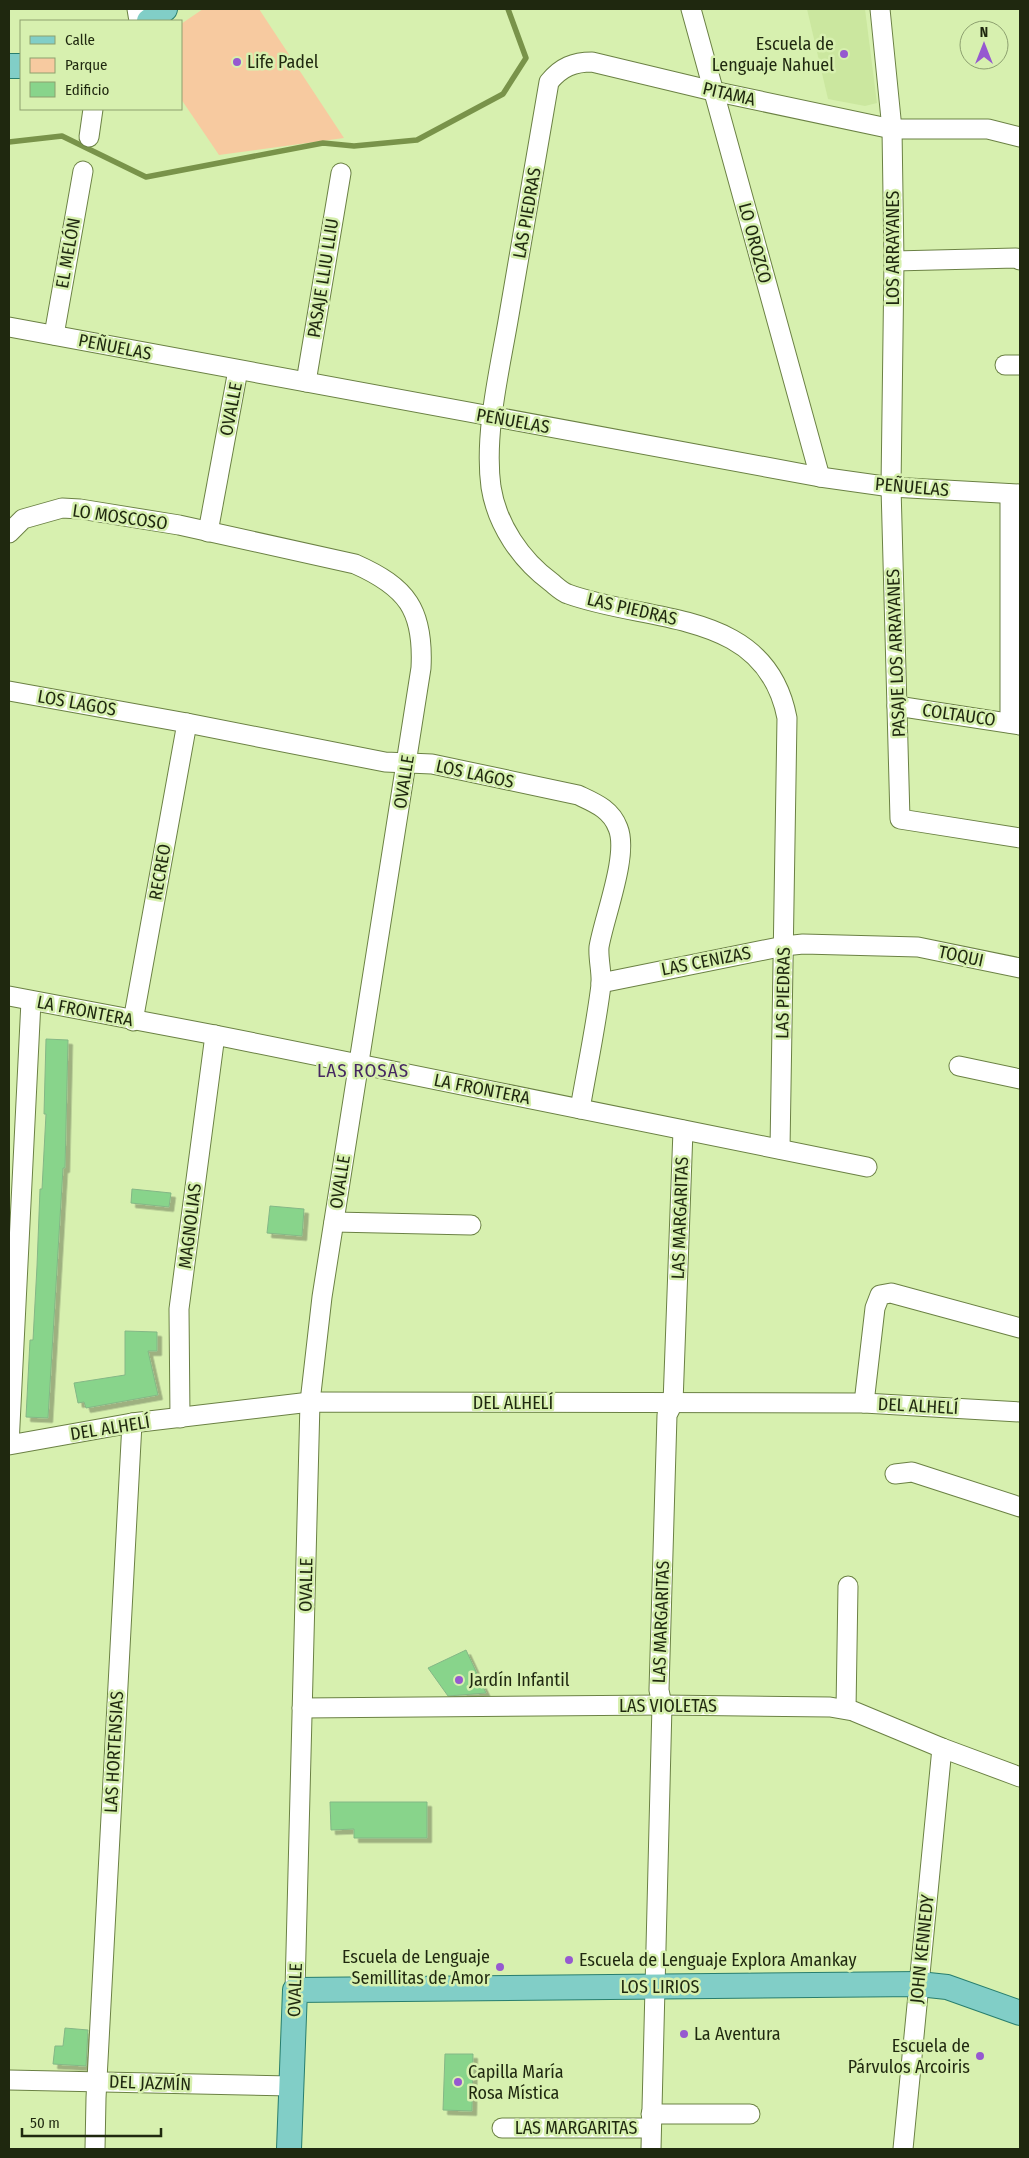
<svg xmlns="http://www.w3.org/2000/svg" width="1029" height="2158" font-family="'Fira Sans Condensed',sans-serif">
<defs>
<filter id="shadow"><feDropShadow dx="4.5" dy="4.5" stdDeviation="0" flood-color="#0004"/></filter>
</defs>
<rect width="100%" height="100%" fill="#d7f0af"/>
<!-- built -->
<path fill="#cbe79f" d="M807,9h58l12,94 -12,3 -37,-7z"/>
<!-- green -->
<path fill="#f7caa0" d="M203,9h56l85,129 -125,17 -38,-56v-75z"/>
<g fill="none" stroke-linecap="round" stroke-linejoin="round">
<!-- stream -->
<path stroke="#79934a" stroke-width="5.5" d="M9,142l53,-6 84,41 177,-34 31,3 63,-6 86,-46 23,-36 -18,-49"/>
</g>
<!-- building -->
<g fill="#88d48b" stroke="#84b786" filter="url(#shadow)">
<path d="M46,1039l22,1 -3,128h-2l-15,250 -22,-1 4,-77h3l4,-74 3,-77h2l4,-75h-2z"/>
<path d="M132,1189l39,4 -2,14 -38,-4z"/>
<path d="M270,1206l34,3 -2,27 -35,-3z"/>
<path d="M125,1331l32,1v19h-9l10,44 -72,13 -2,-6 -6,1 -4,-20 51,-8z"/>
<path d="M466,1650l20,43 -38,3 -20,-28z"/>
<path d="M330,1802h97v36h-73v-9l-23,1z"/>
<path d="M65,2028l23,2 -2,36 -33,-2 2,-18h8z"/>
<path d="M445,2054h28l-1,57 -29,-1z"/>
</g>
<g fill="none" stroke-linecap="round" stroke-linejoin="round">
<defs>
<g id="minor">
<path d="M137,9l2,12"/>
<path d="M691,9l129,468"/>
<path d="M880,9l12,120 2,132 -3,226 9,332 120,19"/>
<path d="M89,137l4,-28"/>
<path d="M894,261l122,-3 4,2"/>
<path d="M9,327l811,150 71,10 129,7"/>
<path d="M54,335l29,-164"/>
<path d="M1005,365h15"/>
<path d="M306,382l35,-209"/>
<path d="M1010,494v229"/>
<path d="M208,532l30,-162"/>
<path d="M9,533l14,-14 39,-11 18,1 99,16 176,39c52,23 69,46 66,104l-99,629 -12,105 -15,588"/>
<path d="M9,691l178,32 198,39 47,2 146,31c17,8 33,14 40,33 11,27 -14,89 -19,119 -1,12 3,25 2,38 -5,41 -14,83 -21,124"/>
<path d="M897,706l123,19"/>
<path d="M601,983l183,-37 19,-2 115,3 102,21"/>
<path d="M9,996l206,39 652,132"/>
<path d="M31,1001l-22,444 123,-22 178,-21 554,1 156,9"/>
<path d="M133,1021l54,-298"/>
<path d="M959,1066l61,13"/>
<path d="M780,1149l7,-431c-21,-110 -137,-94 -219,-124 -6,-2 -12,-8 -17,-12 -30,-22 -54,-57 -60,-95 -7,-52 8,-114 17,-166 14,-80 28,-160 41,-239 12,-15 25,-20 43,-20l121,29 179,38h96l32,8"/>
<path d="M334,1222l137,3"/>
<path d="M864,1403l11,-95 5,-13 11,-2 129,35"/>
<path d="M180,1418l-1,-109 36,-274"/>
<path d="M895,1474l17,-2 108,35"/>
<path d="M302,1708l360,-3 168,2 23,4 89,37 78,29"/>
<path d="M846,1709l2,-123"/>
<path d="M9,2080l282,6"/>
<path d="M651,2114h99"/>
<path d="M502,2128h149"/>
<path d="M95,2149l1,-51 36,-675"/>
<path d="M651,2149l11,-444 -3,-15 8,-275 6,-12 10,-273"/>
<path d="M903,2149l39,-401"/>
</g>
<g id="major">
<path d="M149,21l16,-12"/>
<path d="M9,66h12"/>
<path d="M289,2149l6,-159 624,-6 28,3 73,26"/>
</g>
</defs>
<!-- minor casing -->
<use href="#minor" stroke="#6b8144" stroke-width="21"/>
<!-- major casing -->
<use href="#major" stroke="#287e6e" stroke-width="26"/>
<!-- minor -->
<use href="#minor" stroke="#fff" stroke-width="19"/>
<!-- major -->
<use href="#major" stroke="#81cec7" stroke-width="24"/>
</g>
<!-- markers -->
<g fill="#9659d0" stroke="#d7f0af" stroke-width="2">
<circle cx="844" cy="54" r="5"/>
<circle cx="237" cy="62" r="5"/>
<circle cx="459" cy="1680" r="5"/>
<circle cx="569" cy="1960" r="5"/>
<circle cx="500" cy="1967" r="5"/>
<circle cx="684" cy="2034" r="5"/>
<circle cx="980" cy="2056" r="5"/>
<circle cx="458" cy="2082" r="5"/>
</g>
<g text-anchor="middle" stroke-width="5" stroke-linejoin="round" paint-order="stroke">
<!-- poi labels -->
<g font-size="18" fill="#1f280f" stroke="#d7f0af" text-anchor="start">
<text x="834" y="50" text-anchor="end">Escuela de<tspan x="834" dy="21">Lenguaje Nahuel</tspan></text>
<text x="247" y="68">Life Padel</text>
<text x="469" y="1686">Jardín Infantil</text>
<text x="490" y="1963" text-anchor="end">Escuela de Lenguaje<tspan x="490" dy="21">Semillitas de Amor</tspan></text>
<text x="579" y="1966">Escuela de Lenguaje Explora Amankay</text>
<text x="694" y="2040">La Aventura</text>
<text x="970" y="2052" text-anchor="end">Escuela de<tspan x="970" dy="21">Párvulos Arcoiris</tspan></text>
<text x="468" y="2078">Capilla María<tspan x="468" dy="21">Rosa Mística</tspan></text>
</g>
<!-- street labels -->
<g font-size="18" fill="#1f280f" stroke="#d7f0af">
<text transform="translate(729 94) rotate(13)" y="6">PITAMA</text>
<text transform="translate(527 213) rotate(-80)" y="6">LAS PIEDRAS</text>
<text transform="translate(755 243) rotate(75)" y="6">LO OROZCO</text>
<text transform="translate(893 248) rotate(-90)" y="6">LOS ARRAYANES</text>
<text transform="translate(68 253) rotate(-80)" y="6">EL MELÓN</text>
<text transform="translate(323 278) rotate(-81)" y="6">PASAJE LLIU LLIU</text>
<text transform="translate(115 347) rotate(11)" y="6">PEÑUELAS</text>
<text transform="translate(231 409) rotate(-79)" y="6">OVALLE</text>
<text transform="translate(513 421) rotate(10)" y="6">PEÑUELAS</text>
<text transform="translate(912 487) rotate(5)" y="6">PEÑUELAS</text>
<text transform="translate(120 517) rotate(8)" y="6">LO MOSCOSO</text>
<text transform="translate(632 609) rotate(13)" y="6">LAS PIEDRAS</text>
<text transform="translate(896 653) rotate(-92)" y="6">PASAJE LOS ARRAYANES</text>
<text transform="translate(77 703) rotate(10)" y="6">LOS LAGOS</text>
<text transform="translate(959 715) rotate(8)" y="6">COLTAUCO</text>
<text transform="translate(475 774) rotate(12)" y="6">LOS LAGOS</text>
<text transform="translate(404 782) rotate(-81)" y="6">OVALLE</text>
<text transform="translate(160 872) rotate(-80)" y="6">RECREO</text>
<text transform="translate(961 956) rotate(12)" y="6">TOQUI</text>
<text transform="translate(706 961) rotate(-11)" y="6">LAS CENIZAS</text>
<text transform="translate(783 993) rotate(-89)" y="6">LAS PIEDRAS</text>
<text transform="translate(85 1011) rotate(11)" y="6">LA FRONTERA</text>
<text transform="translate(482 1089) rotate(11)" y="6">LA FRONTERA</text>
<text transform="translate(340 1182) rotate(-81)" y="6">OVALLE</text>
<text transform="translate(680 1218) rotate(-88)" y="6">LAS MARGARITAS</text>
<text transform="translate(190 1226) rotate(-83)" y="6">MAGNOLIAS</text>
<text x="513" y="1409">DEL ALHELÍ</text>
<text transform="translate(918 1406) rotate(3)" y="6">DEL ALHELÍ</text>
<text transform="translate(110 1428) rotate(-9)" y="6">DEL ALHELÍ</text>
<text transform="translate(306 1585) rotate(-89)" y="6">OVALLE</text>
<text transform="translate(661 1622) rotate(-88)" y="6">LAS MARGARITAS</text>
<text x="668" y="1712">LAS VIOLETAS</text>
<text transform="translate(114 1752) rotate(-87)" y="6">LAS HORTENSIAS</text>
<text transform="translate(922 1949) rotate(-84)" y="6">JOHN KENNEDY</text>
<text x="660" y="1993">LOS LIRIOS</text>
<text transform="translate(295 1990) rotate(-88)" y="6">OVALLE</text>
<text transform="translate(150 2083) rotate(2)" y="6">DEL JAZMÍN</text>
<text x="576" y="2134">LAS MARGARITAS</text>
</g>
<!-- neighbourhood labels -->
<g font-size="19" letter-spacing="1" fill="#452761" stroke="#d7f0af">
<text x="363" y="1077">LAS ROSAS</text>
</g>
</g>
<!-- border -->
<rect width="1029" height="2158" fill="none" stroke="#1f280f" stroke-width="20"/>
<!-- legend -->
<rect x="20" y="20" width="162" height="90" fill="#d7f0af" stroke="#8da06f"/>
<rect x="30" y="36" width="25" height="8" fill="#81cec7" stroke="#8da06f"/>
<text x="65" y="45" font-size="15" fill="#1f280f">Calle</text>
<rect x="30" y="58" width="25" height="15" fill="#f7caa0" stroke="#8da06f"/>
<text x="65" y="70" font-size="15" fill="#1f280f">Parque</text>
<rect x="30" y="82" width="25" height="15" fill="#88d48b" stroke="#8da06f"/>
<text x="65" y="95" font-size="15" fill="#1f280f">Edificio</text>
<!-- north arrow -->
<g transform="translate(984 45)"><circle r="24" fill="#d7f0af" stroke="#8da06f"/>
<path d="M0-4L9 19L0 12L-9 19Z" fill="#9659d0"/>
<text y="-8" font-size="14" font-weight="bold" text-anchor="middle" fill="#1f280f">N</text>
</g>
<!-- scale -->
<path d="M22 2128v8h139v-8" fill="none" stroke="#1f280f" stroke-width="2.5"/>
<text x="30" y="2128" font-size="15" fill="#1f280f" stroke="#d7f0af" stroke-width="4" paint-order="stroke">50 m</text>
</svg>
